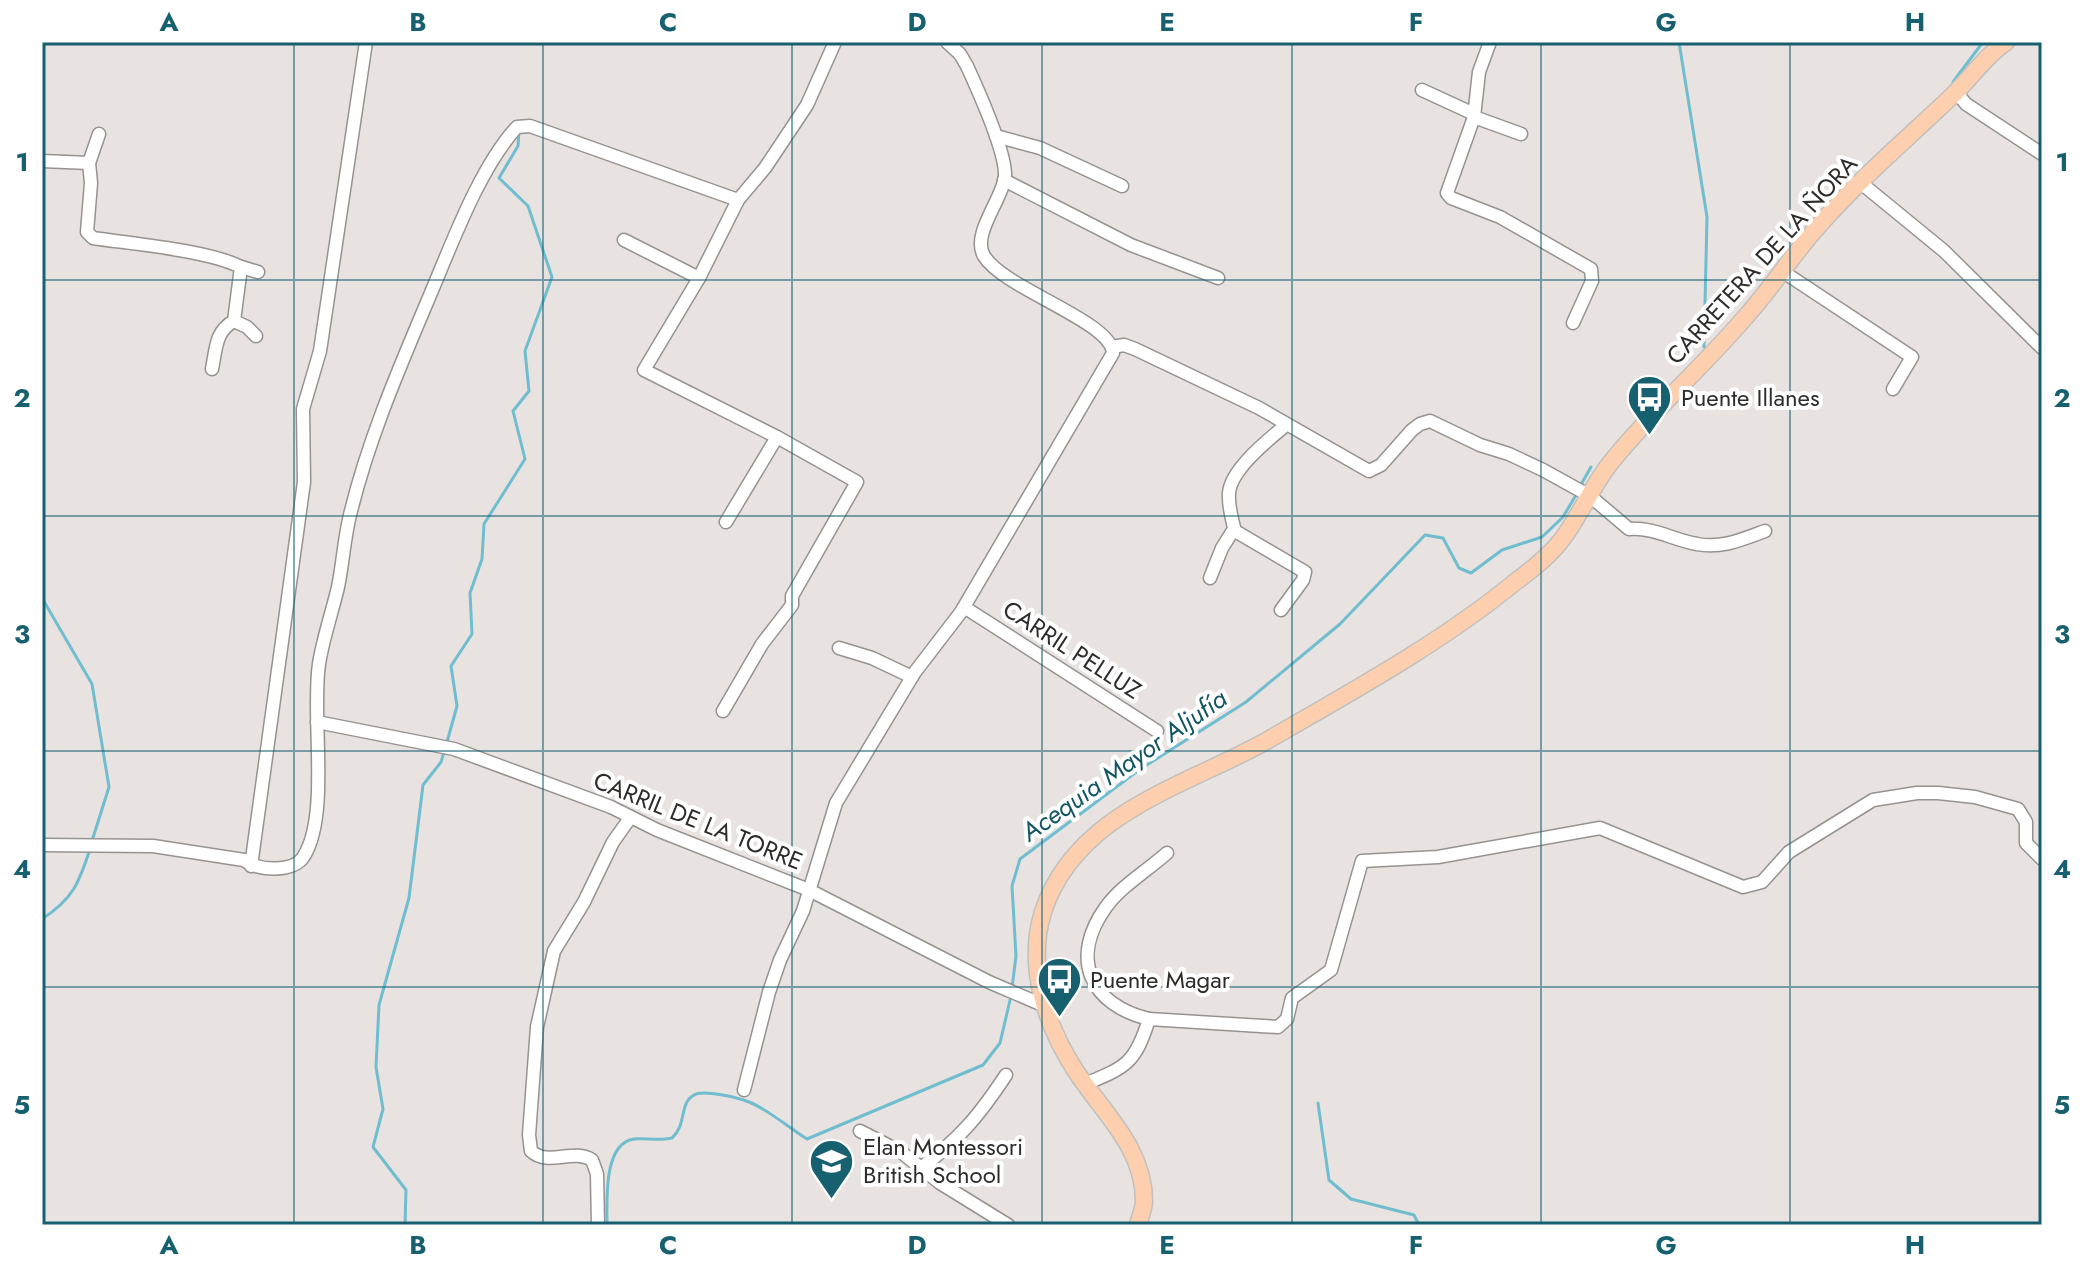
<svg xmlns="http://www.w3.org/2000/svg" width="2084" height="1267" font-family="Jost,sans-serif">
<rect width="100%" height="100%" fill="#e8e3e0"/>
<g fill="none" stroke-linecap="round" stroke-linejoin="round">
<!-- stream -->
<g stroke="#6fbdcf" stroke-width="3">
<path d="M1679,42l28,175 -3,130"/>
<path d="M1953,82l30,-40"/>
<path d="M1579,488l12,-21"/>
<path d="M42,598l50,86 17,103 -17,54"/>
<path d="M447,742l10,-36 -6,-40 21,-32 -2,-41 12,-34 2,-35 41,-65 -12,-48 16,-20 -4,-40 27,-74 -24,-71 -29,-28 19,-32 1,-16"/>
<path d="M42,919c31,-20 37,-36 48,-70"/>
<path d="M1012,988l4,-32 -4,-70 8,-27 119,-89 107,-68 94,-78 85,-89 18,3 16,30 12,5 31,-23 40,-13 21,-20 13,-22"/>
<path d="M1318,1103l11,77 22,19 63,16 5,10"/>
<path d="M405,1225l1,-35 -33,-43 10,-38 -7,-42 3,-62 30,-107 14,-113 18,-23 4,-13"/>
<path d="M607,1225c0,-23 -4,-82 27,-86 13,-1 25,2 38,-1 15,-13 7,-35 22,-43 9,-6 45,3 55,7 20,8 40,26 58,37l176,-74 17,-22 11,-47"/>
</g>
<defs>
<g id="minor">
<path d="M1490,42l-11,30 -5,45 -27,76 4,5 49,19 91,52 1,12 -19,42"/>
<path d="M1422,90l52,24"/>
<path d="M1956,92l10,12 76,50"/>
<path d="M1474,117l47,17"/>
<path d="M996,136l44,12 82,38"/>
<path d="M42,161l47,2 10,-29"/>
<path d="M89,163l2,20 -4,49 6,6c40,6 114,12 148,29l-7,54c-19,10 -18,29 -22,48"/>
<path d="M1004,180l127,65 87,33"/>
<path d="M1861,183l83,68 98,97"/>
<path d="M624,240l75,38"/>
<path d="M241,267l17,5"/>
<path d="M1782,271l130,86 -19,32"/>
<path d="M234,321l13,6 9,9"/>
<path d="M1112,347l12,-2 11,4 124,59 110,63 12,-6 31,-35 8,-6 10,-3 50,24 29,9 34,16 47,26 39,33c25,-2 44,11 68,15 25,5 46,-5 68,-13"/>
<path d="M726,522l51,-85"/>
<path d="M1210,578l12,-30 12,-19"/>
<path d="M964,607l193,124"/>
<path d="M1281,610l22,-30 2,-8 -70,-41c-3,-11 -7,-26 -6,-38 2,-24 39,-53 57,-68"/>
<path d="M839,648l33,10 40,19"/>
<path d="M723,711l39,-67 30,-39v-9l65,-114 -80,-45 -133,-67 55,-92 39,-78 27,-32 42,-63 28,-63"/>
<path d="M317,722l137,27 157,58 46,23 152,60 180,92 56,24"/>
<path d="M42,845l111,1 91,14c13,11 50,13 60,-4 26,-42 7,-141 15,-192 4,-26 13,-51 19,-77 5,-24 6,-48 12,-72 19,-79 52,-153 83,-227 21,-50 48,-122 84,-161l13,-1 208,74"/>
<path d="M251,866l53,-384 -1,-73 17,-58 46,-309"/>
<path d="M1149,1019c-59,-14 -80,-61 -43,-112 15,-21 42,-37 61,-54"/>
<path d="M1085,1084c41,-17 50,-20 64,-65l129,8 9,-8 5,-21 39,-28 31,-109 76,-4 162,-29 143,59 19,-5 27,-30 84,-52 44,-7h21l37,4 43,12 8,13v21l16,16"/>
<path d="M744,1090l25,-98 11,-32 23,-49 33,-108 79,-131 46,-60 152,-259c-2,-32 -109,-64 -129,-97 -13,-22 19,-57 21,-80 1,-24 -27,-86 -38,-110l-7,-12 -13,-12"/>
<path d="M860,1131l41,21 39,31 68,42"/>
<path d="M921,1168c40,-31 57,-51 85,-93"/>
<path d="M598,1225l-1,-51 -5,-14c-19,-12 -44,7 -61,-9l-2,-16 8,-108 17,-76 30,-49 29,-60 17,-24"/>
</g>
<path id="major" d="M1138,1225c2,-7 6,-17 6,-24 0,-54 -42,-89 -69,-131 -29,-45 -49,-104 -32,-158 32,-100 144,-126 225,-172 83,-48 171,-96 246,-157 16,-12 37,-28 49,-45 18,-24 30,-54 49,-77 42,-52 93,-96 136,-147 26,-29 47,-63 73,-91 41,-46 88,-86 132,-128 18,-17 32,-39 53,-53"/>
</defs>
<!-- minor casing -->
<use href="#minor" stroke="#96928f" stroke-width="15"/>
<!-- major casing -->
<use href="#major" stroke="#c0c0bf" stroke-width="19"/>
<!-- minor -->
<use href="#minor" stroke="#fff" stroke-width="12"/>
<!-- major -->
<use href="#major" stroke="#fdcfae" stroke-width="16"/>
</g>
<!-- grid -->
<path fill="none" stroke="#17606f" stroke-width="2" stroke-opacity="0.55" d="M294,42v1183M543,42v1183M792,42v1183M1042,42v1183M1292,42v1183M1541,42v1183M1790,42v1183M42,280h2000M42,516h2000M42,751h2000M42,987h2000"/>
<!-- icons -->
<defs>
<symbol id="bus-pin" viewBox="-11 -11 22 30"><path d="M0 17L-7.5 6A9.5 9.5 0 1 1 7.5 6Z" fill="#17606f" stroke="#fff"/><path d="M-5-6H5V4H4V6H2V4H-2V6H-4V4H-5ZM-3.5-4V0h7V-4ZM-3.5 1.2v1.5H-2V1.2ZM2 1.2v1.5H3.5V1.2Z" fill="#fff"/></symbol>
<symbol id="school-pin" viewBox="-11 -11 22 30"><path d="M0 17L-7.5 6A9.5 9.5 0 1 1 7.5 6Z" fill="#17606f" stroke="#fff"/><path d="M0-5L7-2L0 1L-7-2ZM-4 1L0 2.5L4 1V4Q0 6-4 4Z" fill="#fff"/></symbol>
</defs>
<g fill-rule="evenodd">
<use href="#bus-pin" x="1624" y="372" width="51" height="69"/>
<use href="#bus-pin" x="1034" y="954" width="51" height="69"/>
<use href="#school-pin" x="806" y="1136" width="51" height="69"/>
</g>
<g text-anchor="middle" stroke-width="8" stroke-linejoin="round" paint-order="stroke">
<!-- street labels -->
<g font-size="24" fill="#2d2c2a" stroke="#fff">
<text transform="translate(1762 260) rotate(-48)" y="8">CARRETERA DE LA ÑORA</text>
<text transform="translate(1072 650) rotate(33)" y="8">CARRIL PELLUZ</text>
<text transform="translate(698 821) rotate(22)" y="8">CARRIL DE LA TORRE</text>
</g>
<!-- poi labels -->
<g font-size="24" fill="#2d2c2a" stroke="#fff" text-anchor="start">
<text x="1681" y="406">Puente Illanes</text>
<text x="1090" y="988">Puente Magar</text>
<text x="863" y="1155">Elan Montessori<tspan x="863" dy="28">British School</tspan></text>
</g>
<!-- water labels -->
<g font-size="26" font-style="italic" fill="#125563" stroke="#fff">
<text transform="translate(1124 765) rotate(-35)" y="9">Acequia Mayor Aljufía</text>
</g>
</g>
<!-- border -->
<rect width="2084" height="1267" fill="none" stroke="#ffffff" stroke-width="88"/>
<rect x="44" y="44" width="1996" height="1179" fill="none" stroke="#17606f" stroke-width="3"/>
<g font-size="26" text-anchor="middle" font-weight="bold" fill="#17606f">
<text x="169" y="31">A</text>
<text x="418" y="31">B</text>
<text x="668" y="31">C</text>
<text x="917" y="31">D</text>
<text x="1167" y="31">E</text>
<text x="1416" y="31">F</text>
<text x="1666" y="31">G</text>
<text x="1915" y="31">H</text>
<text x="22" y="171">1</text>
<text x="2062" y="171">1</text>
<text x="22" y="407">2</text>
<text x="2062" y="407">2</text>
<text x="22" y="643">3</text>
<text x="2062" y="643">3</text>
<text x="22" y="878">4</text>
<text x="2062" y="878">4</text>
<text x="22" y="1114">5</text>
<text x="2062" y="1114">5</text>
<text x="169" y="1254">A</text>
<text x="418" y="1254">B</text>
<text x="668" y="1254">C</text>
<text x="917" y="1254">D</text>
<text x="1167" y="1254">E</text>
<text x="1416" y="1254">F</text>
<text x="1666" y="1254">G</text>
<text x="1915" y="1254">H</text>
</g>
</svg>
